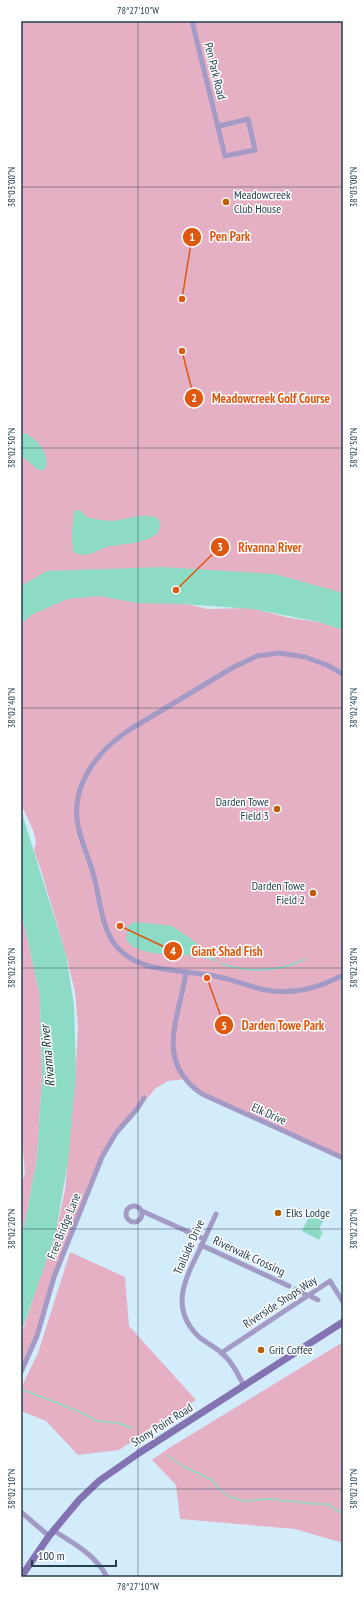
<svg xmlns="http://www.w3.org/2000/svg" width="364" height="1598" font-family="'PT Sans Narrow',sans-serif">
<rect width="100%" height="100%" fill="#d2ecfc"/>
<!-- green -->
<g fill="#e6b0c4">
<path d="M21,21h322v589l-97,-30 -225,19z"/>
<path d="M76,592l101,10 31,7 42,-1 40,10 29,4 24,8v527l-137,-61 -20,-17 -18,2 -12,7 -36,42 -13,20 -40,94 -28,83 -18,46v-37l18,-56 16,-44 10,-46 10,-112 3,-50 -3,-36 -9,-37 -25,-85 -7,-19 2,-10 -3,-11 -12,-26v-181l10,-8z"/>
<path d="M21,910l19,86 2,83 -5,79 -12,64 -4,14v-48l4,-16 -4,-43z"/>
<path d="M70,1252l55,25 4,49 67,74 -77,50 -41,5 -32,-34 -25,-10v-23l17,-35z"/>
<path d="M343,1342v201l-48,-14 -115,-10 -4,-34 -24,-25 17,-12z"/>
</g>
<!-- water -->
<g fill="#8ddac5">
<path d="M24,433c13,6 25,19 22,34l-3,3h-5l-17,-15v-21z"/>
<path d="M76,510c6,0 6,3 10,6 4,3 10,3 15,4 3,0 8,1 12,1 10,-1 36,-10 45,-2 2,2 3,6 2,9 -4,15 -37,16 -49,18 -15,3 -22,14 -38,6l-1,-19 2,-22z"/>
<path d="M163,567l112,7 68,19v37l-24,-8 -66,-13 -71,-5 -46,-1 -36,-7 -32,3 -37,16 -10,9v-38l26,-15z"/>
<path d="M21,810l45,145 8,50 2,68 -8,88 -13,75 -34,97v-97l4,-14 12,-64 5,-79 -2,-83 -19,-86z"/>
<path d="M134,922l12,1 26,3 19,13 27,23c-8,-3 -16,-5 -24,-6 -18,-3 -58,2 -68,-17l2,-13z"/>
<path d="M312,1210l13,7 -6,12 4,3 -4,8 -17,-9z"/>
</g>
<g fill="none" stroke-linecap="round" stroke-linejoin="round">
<!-- stream -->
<g stroke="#8ddac5" stroke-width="1.5">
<path d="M222,964c28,9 56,8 83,-5"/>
<path d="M21,1389l57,22 19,10 21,2 13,5"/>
<path d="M167,1455l17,12 28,13 8,10 10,7 14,4 26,-2 45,5h12l16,10"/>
</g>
<!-- street -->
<g stroke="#a49ac6" stroke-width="5">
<path d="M192,21l33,135 30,-6 -7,-31 -29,7"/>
<path d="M343,674l-16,-9 -22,-8 -26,-4 -22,3 -25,12 -103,62c-32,21 -59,56 -51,96 4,19 13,36 17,55 6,24 7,55 28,72 18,15 41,16 63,19 -6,45 -33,88 16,122l141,64"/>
<path d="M186,972c11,2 22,2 33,5 16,3 31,10 47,13 27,5 53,-2 77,-15"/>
<circle cx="134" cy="1214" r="8"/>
<path d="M142,1211l62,28"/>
<path d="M216,1214c-6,13 -12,26 -18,39 -14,28 -27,55 -1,82 7,7 17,11 25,18 10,9 16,21 22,33"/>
<path d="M201,1245l88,41"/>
<path d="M296,1289l9,5"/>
<path d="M312,1297l6,3"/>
<path d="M221,1353l109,-72 13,21"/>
<path d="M21,1372l16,-36 17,-59 48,-120 14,-24 21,-24 7,-11"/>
<path d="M21,1512l28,24"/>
<path d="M53,1530c21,14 42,24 54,47"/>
</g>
<!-- secondary -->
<path stroke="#8373b3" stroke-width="7" d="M21,1577l28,-41 30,-36 20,-19 40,-28 204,-131"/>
</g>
<!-- ticks -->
<path fill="none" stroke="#243f4f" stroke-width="1" stroke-opacity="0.45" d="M138,21v1556M21,187h322M21,448h322M21,708h322M21,968h322M21,1229h322M21,1489h322"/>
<!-- markers -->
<g fill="#b95e00" stroke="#fff" stroke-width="1.5">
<circle cx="226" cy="202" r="4"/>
<circle cx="277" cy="809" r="4"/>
<circle cx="313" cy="893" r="4"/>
<circle cx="278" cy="1213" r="4"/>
<circle cx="261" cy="1350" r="4"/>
</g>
<g text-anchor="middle" stroke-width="3" stroke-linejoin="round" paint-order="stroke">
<!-- street labels -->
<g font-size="12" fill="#243f4f" stroke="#fff">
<text transform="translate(215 71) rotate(76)" y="4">Pen Park Road</text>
<text transform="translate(269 1114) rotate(24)" y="4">Elk Drive</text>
<text transform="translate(64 1226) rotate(-68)" y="4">Free Bridge Lane</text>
<text transform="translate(189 1247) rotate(-66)" y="4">Trailside Drive</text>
<text transform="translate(249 1256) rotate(25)" y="4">Riverwalk Crossing</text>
<text transform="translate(280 1302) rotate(-33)" y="4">Riverside Shops Way</text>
<text transform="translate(162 1425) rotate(-32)" y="4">Stony Point Road</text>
</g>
<!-- poi labels -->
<g font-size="12" fill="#243f4f" stroke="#fff" text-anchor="start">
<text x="234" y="199">Meadowcreek<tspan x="234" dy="14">Club House</tspan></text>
<text x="269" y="806" text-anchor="end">Darden Towe<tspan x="269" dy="14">Field 3</tspan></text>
<text x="305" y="890" text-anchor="end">Darden Towe<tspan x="305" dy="14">Field 2</tspan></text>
<text x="286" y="1217">Elks Lodge</text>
<text x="269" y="1354">Grit Coffee</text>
</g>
<!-- water labels -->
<g font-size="13" font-style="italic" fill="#0c3129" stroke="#fff">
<text transform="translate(47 1056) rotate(-95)" y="5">Rivanna River</text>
</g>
</g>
<!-- callouts -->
<path fill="none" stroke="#de580f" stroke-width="1.5" d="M182 299L192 237M182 351L194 398M176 590L220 547M120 926L173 951M207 978L224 1025"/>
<g fill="#de580f" stroke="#fff" stroke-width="1.5">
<circle cx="182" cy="299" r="4"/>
<circle cx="182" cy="351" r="4"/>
<circle cx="176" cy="590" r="4"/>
<circle cx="120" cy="926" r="4"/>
<circle cx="207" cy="978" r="4"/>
<circle cx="192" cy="237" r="10"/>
<circle cx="194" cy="398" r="10"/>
<circle cx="220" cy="547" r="10"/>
<circle cx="173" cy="951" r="10"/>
<circle cx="224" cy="1025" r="10"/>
</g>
<g font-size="12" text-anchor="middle" font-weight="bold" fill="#fff">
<text x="192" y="241">1</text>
<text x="194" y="402">2</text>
<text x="220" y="551">3</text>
<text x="173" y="955">4</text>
<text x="224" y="1030">5</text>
</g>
<g font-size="13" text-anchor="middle" font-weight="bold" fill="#de580f" stroke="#fff" stroke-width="3" stroke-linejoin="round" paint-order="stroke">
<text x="230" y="241">Pen Park</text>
<text x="271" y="403">Meadowcreek Golf Course</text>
<text x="270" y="552">Rivanna River</text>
<text x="227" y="956">Giant Shad Fish</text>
<text x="283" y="1030">Darden Towe Park</text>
</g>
<!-- border -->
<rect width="364" height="1598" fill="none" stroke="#ffffff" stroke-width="44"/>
<!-- scale -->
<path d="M32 1560v6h84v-6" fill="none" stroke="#243f4f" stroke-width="2"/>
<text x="38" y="1560" font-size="12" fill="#243f4f" stroke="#ffffff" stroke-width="3" paint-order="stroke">100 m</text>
<rect x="22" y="22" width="320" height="1554" fill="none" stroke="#243f4f" stroke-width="1.5"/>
<g font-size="10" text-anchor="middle" fill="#243f4f">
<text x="138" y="14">78°27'10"W</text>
<text transform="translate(11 187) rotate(-90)" y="4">38°03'00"N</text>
<text transform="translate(353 187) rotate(-90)" y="4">38°03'00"N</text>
<text transform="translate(11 448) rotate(-90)" y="4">38°02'50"N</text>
<text transform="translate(353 448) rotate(-90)" y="4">38°02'50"N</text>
<text transform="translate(11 708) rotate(-90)" y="4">38°02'40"N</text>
<text transform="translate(353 708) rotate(-90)" y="4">38°02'40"N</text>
<text transform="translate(11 968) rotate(-90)" y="4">38°02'30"N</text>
<text transform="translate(353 968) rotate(-90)" y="4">38°02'30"N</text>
<text transform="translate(11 1229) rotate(-90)" y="4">38°02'20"N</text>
<text transform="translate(353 1229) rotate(-90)" y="4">38°02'20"N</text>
<text transform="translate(11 1489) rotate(-90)" y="4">38°02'10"N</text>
<text transform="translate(353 1489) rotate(-90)" y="4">38°02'10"N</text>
<text x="138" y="1590">78°27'10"W</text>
</g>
</svg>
